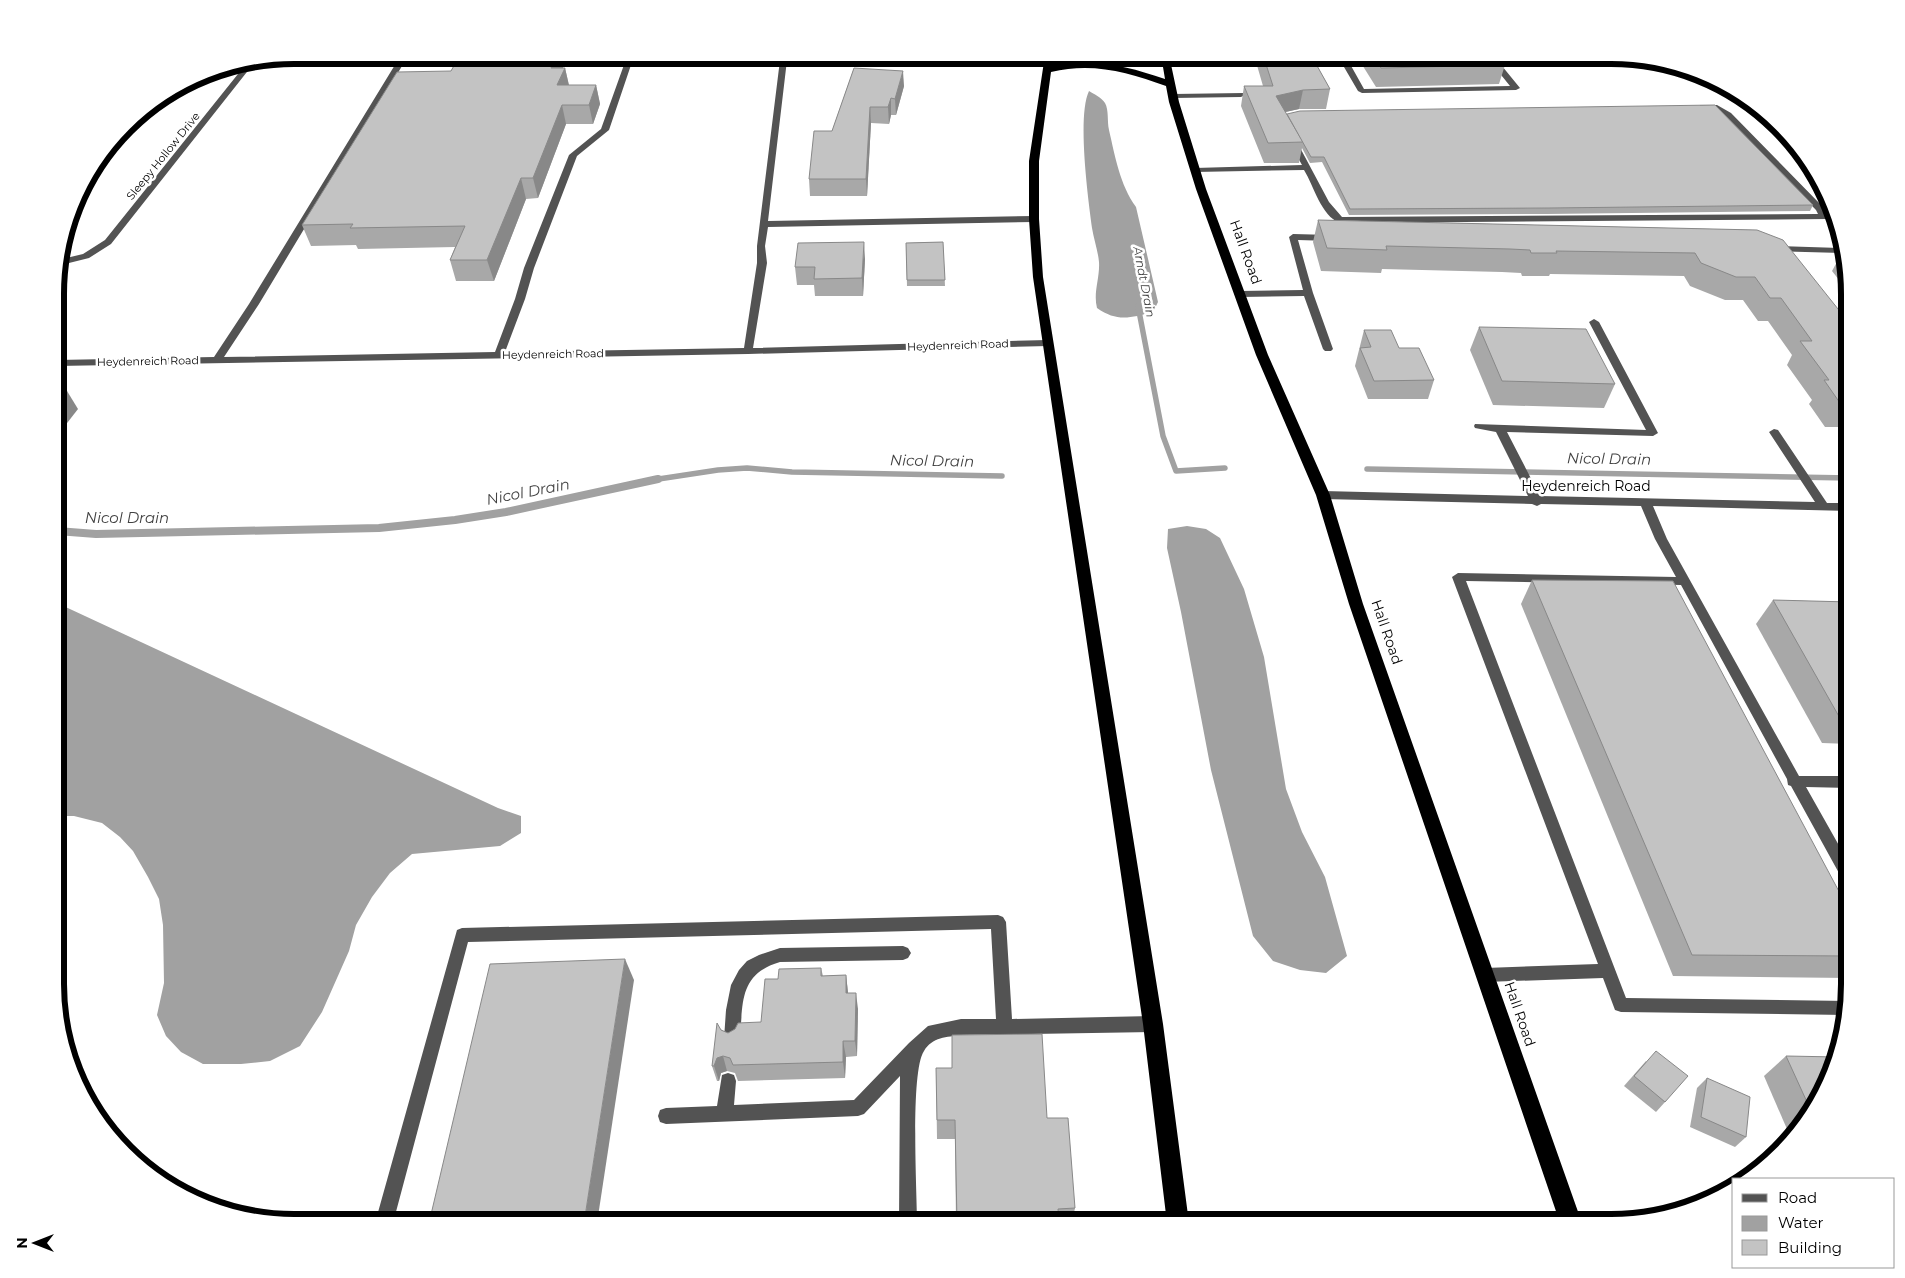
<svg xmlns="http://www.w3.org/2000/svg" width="1905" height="1278" font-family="Montserrat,sans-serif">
<rect width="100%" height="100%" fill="#fff"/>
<!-- water -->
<g fill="#a1a1a1">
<path d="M1089,91c5,3 13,7 16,12 4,7 2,18 4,27 6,26 11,55 27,77l22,95 -5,10c-23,6 -36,10 -56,-4 -4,-15 3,-30 2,-46 -1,-11 -5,-22 -7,-34 -4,-30 -15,-112 -3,-137z"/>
<path d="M1187,526l19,3 14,9 24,51 20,68 22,132 16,43 23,45 22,79 -21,17 -26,-3 -27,-9 -20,-25 -42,-166 -30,-158 -14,-64 1,-19z"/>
<path d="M57,603l441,205 23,8v17l-21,13 -88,8 -22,19 -18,24 -16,28 -7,26 -27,61 -22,34 -30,15 -29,3h-38l-22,-12 -15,-16 -9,-21 7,-32 -1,-58 -4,-26 -11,-22 -15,-26 -13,-14 -18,-14 -28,-7h-17z"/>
</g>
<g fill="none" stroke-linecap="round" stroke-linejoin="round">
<!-- stream-far1 -->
<g stroke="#a1a1a1" stroke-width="5.5">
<path d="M1138,306l25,130 13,35 49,-3"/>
<path d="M1367,469l483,9"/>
<path d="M652,480l66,-10 29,-2 45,4 210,4"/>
</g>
<!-- stream -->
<path stroke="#a1a1a1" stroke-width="8" d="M57,531l39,3 283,-6 76,-8 51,-8 152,-33"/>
<!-- minor -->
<g fill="#535353" fill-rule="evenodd">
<path d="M401,55h8l-5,7 68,-1 4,2 -4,2 -70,1 -143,238 -35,53 271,-5 20,-53 9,-31 45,-113 32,-26 24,-67 -78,1 -4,-2 4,-2 81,-1 7,-3 4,3 167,-3 -19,5 -19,161 266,-5 4,3 -4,3 -266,5 -3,19 2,17 -14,85 295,-8 5,3 -5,3 -300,8 -691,12v-6l157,-3 35,-53zM780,60l-23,186v17l-13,85 -239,4 20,-53 9,-31 43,-112 32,-26 23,-68z"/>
<path d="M1337,55h8l19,34 146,-3 -25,-31h8l27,33 -4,2 -154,3 -4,-2z"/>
<path d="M254,63l-143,181 -22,14 -32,8 1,-6 25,-6 22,-14 141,-176z"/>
<path d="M1244,93l1,2 -4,2 -68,1 -4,-2 4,-2z"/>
<path d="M1700,105h17l14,8 92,94 4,10 -1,2 -486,4c-19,-7 -26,-37 -36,-53l-109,2 -4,-2 4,-2 107,-3 -13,-23 4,-2 4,2 32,60 13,15 476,-3 -2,-4 -91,-93 -13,-8h-12z"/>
<path d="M1293,234l38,1 4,3 -4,3 -33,-1 15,53 20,56 -2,2h-6l-2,-2 -19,-53 -64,1 -5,-3 5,-3 63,-1 -14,-53z"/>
<path d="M1774,246l66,2 2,5 -71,-2 -1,-2z"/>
<path d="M1594,319l5,3 59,111 -5,3 -146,-4 33,64 275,6 -46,-70 5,-3 4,1 49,73h23v8l-197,-5 14,33 132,237h51v12l-44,-1 44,78v21l-5,-2 -54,-98 -3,-1 -1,-6 -106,-194 -215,-4 160,417 222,3 -2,14 -225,-3 -6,-2 -12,-32 -118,4 -6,-2 -2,-5 2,-5 6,-2 113,-4 -146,-387 6,-4 218,4 -21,-38 -14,-33 -100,-2 -4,2 -5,-2 -209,-5 -6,-4 6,-4 205,5 -32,-64 -21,-4 -1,-2 1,-2 171,6 -57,-108z"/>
<path d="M998,915l5,2 3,5 6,97 141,-3 6,3 2,5 -2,5 -6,3 -192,3c-14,2 -29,2 -37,16 -14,21 -7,140 -7,172h-18l1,-147 -36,38 -6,2 -192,8 -6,-2 -2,-6 2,-6 6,-2 51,-2 5,-31 6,-2 6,2 2,6 -2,24 120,-5 55,-57 19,-17 33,-7h35l-5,-90 -523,13 -75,281h-18l82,-293 5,-2z"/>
<path d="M903,946l5,2 3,5 -3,5 -5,2 -123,2c-41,12 -37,40 -40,77l-2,5 -6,3 -6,-3 -2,-5 2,-29 5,-25 8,-15 8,-9 12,-6 21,-7z"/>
</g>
<!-- highway -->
<path fill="#000" fill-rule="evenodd" d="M1045,55h8l-1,12c39,-10 75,-1 113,12l-4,-24h8l10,47 27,87 62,166 62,140 33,109 219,619h-22l-211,-619 -33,-109 -60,-140 -60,-166 -27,-87 -3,-16c-38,-14 -74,-24 -115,-14l-12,89v58l4,58 120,747 26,199h-22l-24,-199 -110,-747 -4,-58v-58z"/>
</g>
<!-- wall -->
<g fill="#a8a8a8">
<path d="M460,55h108v2h-5l1,8 -1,3h2l4,17h27l4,19 -7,20h-27l-28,74 -12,1 -32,82h-38l-6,-21 5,-13 -97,2 -2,-4 -45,1 -9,-21 149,-154z"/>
<path d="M912,55h42l-2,7 -40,-1z"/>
<path d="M1254,55h57l19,34 -4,20h-27l-14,3 2,3 526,90 -3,6 -263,3 -198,1 -27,-53 -12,1 -8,-15 -3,15h-35l-23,-57 3,-20h19z"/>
<path d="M1356,55h192v1h-50l7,9 -6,19 -123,3z"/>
<path d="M854,68l50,18 -8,29h-5l-2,9 -18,-1 -4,73h-57l-1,-17 23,-48z"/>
<path d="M1318,220l439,10 93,94v103h-25l-16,-23 3,-4 -25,-35 5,-10 -24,-34h-10l-15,-21h-18l-35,-14 -6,-10 -134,-2 -1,2h-27l-1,-3 -19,-1 -120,-3 -1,4 -60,-2 -8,-29z"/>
<path d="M943,242l2,44h-38l-1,-43z"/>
<path d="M1842,253l8,26v15l-18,-23z"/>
<path d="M865,259l-2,37h-48l-1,-11h-17l-2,-18z"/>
<path d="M1479,327l136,57 -11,24 -111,-3 -23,-55z"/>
<path d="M1364,330l35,18 35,32 -6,19h-60l-13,-33z"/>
<path d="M1532,580l318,332v66l-177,-2 -152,-372z"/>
<path d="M1773,600l77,2v142l-28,-1 -66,-119z"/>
<path d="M821,968l2,8 23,-1 2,18 10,16 -1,47 -11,1 -1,21 -107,3 -3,-8 -8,-2 -6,2 -2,8h-2l-5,-15 9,-36 7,3 33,-11 17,-43z"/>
<path d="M1786,1056l51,5 -27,56 -20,19 -26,-60z"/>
<path d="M1646,1061l19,41 -9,10 -32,-26z"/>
<path d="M936,1068l111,50 28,90 -3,15h-116l-1,-84h-18z"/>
<path d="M1707,1078l39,59 -11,10 -45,-20 7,-39z"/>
</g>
<!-- shaded-wall -->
<g fill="#888">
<path d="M557,55h5l2,10 -8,22 -5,-19z"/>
<path d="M565,68l4,18 -12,-1z"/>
<path d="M903,71l1,15 -8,29 -1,-16z"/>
<path d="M596,85l4,19 -7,20 -4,-19z"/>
<path d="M1303,90l-4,19 -27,6 4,-19z"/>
<path d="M891,98v17l-2,9 -1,-17z"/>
<path d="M562,105l4,19 -28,74 -5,-20z"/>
<path d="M870,107l1,16 -4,73 -1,-17z"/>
<path d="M521,178l5,21 -32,82 -7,-21z"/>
<path d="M864,242l1,17 -2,37 -1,-18z"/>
<path d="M67,391l11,18 -21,27v-32z"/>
<path d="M625,959l9,21 -37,243h-13z"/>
<path d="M846,975l2,17v17l-2,-16z"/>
<path d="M856,993l2,16 -1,47 -2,-15z"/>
<path d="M843,1041l3,16 -1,21 -2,-16z"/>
<path d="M723,1056l4,15 -6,2 -2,8 -5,-15 3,-8z"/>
</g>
<!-- building -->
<g fill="#c3c3c3" stroke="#888">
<path d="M460,55h97l-6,13h14l-8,17h39l-7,20h-27l-29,73h-12l-34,82h-37l15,-34 -115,2 3,-4 -51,1 95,-153 54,-1z"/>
<path d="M1263,55h48l19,34 -27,1 -27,6 27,46 -35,1 -24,-57h29z"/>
<path d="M1372,55h124l9,10 -124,3z"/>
<path d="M854,68l49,3 -8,28 -4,-1 -3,9h-18l-4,72h-57l5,-48h18z"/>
<path d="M1715,105l98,100 -264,3 -199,1 -26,-52h-13l-24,-43 13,-3z"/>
<path d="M1318,220l439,10 26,10 67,84v79h-10l-16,-23h5l-29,-39h12l-31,-43h-11l-15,-21h-19l-35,-14 -6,-10 -139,-2 1,2h-26l-1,-3 -20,-1 -124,-3 1,4 -60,-2z"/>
<path d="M864,242l-2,36 -48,1 1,-12h-20l3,-24z"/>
<path d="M943,242l2,38h-38l-1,-37z"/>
<path d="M1479,327l107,2 29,55 -113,-3z"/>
<path d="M1364,330h27l8,18h20l15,32 -60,1 -14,-33 11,-1z"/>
<path d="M57,391h10l-10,13z"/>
<path d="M1532,580l141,1 177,331v44l-158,-1z"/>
<path d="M1773,600l77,2v118h-9z"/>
<path d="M625,959l-41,264h-155l61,-259z"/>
<path d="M821,968v8l25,-1v18h10l-1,48h-12v21l-110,3 -3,-7 -7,-2 -6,2 -3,8h-2l5,-43 4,7 7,3 7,-4 3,-6 23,-1 4,-43h13l1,-10z"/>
<path d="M1042,1034l5,84h21l7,90 -17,1 1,14h-102l-2,-103h-18l-1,-52h16v-33z"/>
<path d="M1656,1051l32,25 -23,26 -31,-26z"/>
<path d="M1786,1056l52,1 -1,4 -25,52z"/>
<path d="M1707,1078l43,19 -4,40 -45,-20z"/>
</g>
<g text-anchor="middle" stroke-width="5" stroke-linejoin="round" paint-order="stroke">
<!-- far-street labels -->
<g font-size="11" fill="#000" stroke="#fff">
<text transform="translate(163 156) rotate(-51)" y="4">Sleepy Hollow Drive</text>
<text transform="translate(958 345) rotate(-2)" y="4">Heydenreich Road</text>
<text transform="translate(553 354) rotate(-1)" y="4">Heydenreich Road</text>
<text transform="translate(148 361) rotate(-1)" y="4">Heydenreich Road</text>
</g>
<!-- far-water labels -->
<g font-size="12" font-style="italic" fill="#424242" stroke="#fff">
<text transform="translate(1144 282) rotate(79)" y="4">Arndt Drain</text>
</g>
<!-- street labels -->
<g font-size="14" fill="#000" stroke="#fff">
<text transform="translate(1246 252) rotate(70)" y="5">Hall Road</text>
<text x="1586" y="491">Heydenreich Road</text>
<text transform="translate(1387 632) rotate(71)" y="5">Hall Road</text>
<text transform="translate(1520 1014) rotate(71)" y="5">Hall Road</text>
</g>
<!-- water labels -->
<g font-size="15" font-style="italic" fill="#424242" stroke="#fff">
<text transform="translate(1609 459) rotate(1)" y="5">Nicol Drain</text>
<text transform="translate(932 461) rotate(1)" y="5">Nicol Drain</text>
<text transform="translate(528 492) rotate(-11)" y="5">Nicol Drain</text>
<text x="127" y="523">Nicol Drain</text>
</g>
</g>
<!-- crop -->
<path d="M0 0H1905V1278H0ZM294 64H1611A230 230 0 0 1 1841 294V984A230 230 0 0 1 1611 1214H294A230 230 0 0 1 64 984V294A230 230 0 0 1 294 64Z" fill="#fff" fill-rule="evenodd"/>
<path fill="none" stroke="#000" stroke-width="6" d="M294 64H1611A230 230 0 0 1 1841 294V984A230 230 0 0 1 1611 1214H294A230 230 0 0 1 64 984V294A230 230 0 0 1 294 64Z"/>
<!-- legend -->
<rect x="1732" y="1178" width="162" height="90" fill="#ffffff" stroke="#999999"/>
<rect x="1742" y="1194" width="25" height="8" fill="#535353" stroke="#999999"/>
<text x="1778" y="1203" font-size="15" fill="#000000">Road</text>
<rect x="1742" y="1216" width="25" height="15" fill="#a1a1a1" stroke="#999999"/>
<text x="1778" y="1228" font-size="15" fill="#000000">Water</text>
<rect x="1742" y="1240" width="25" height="15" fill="#c3c3c3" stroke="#999999"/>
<text x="1778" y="1253" font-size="15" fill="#000000">Building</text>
<!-- north arrow -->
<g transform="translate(35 1243) rotate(270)" stroke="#ffffff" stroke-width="4" paint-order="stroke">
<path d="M0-4L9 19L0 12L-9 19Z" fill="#000000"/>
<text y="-8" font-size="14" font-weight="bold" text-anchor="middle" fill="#000000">N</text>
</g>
</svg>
